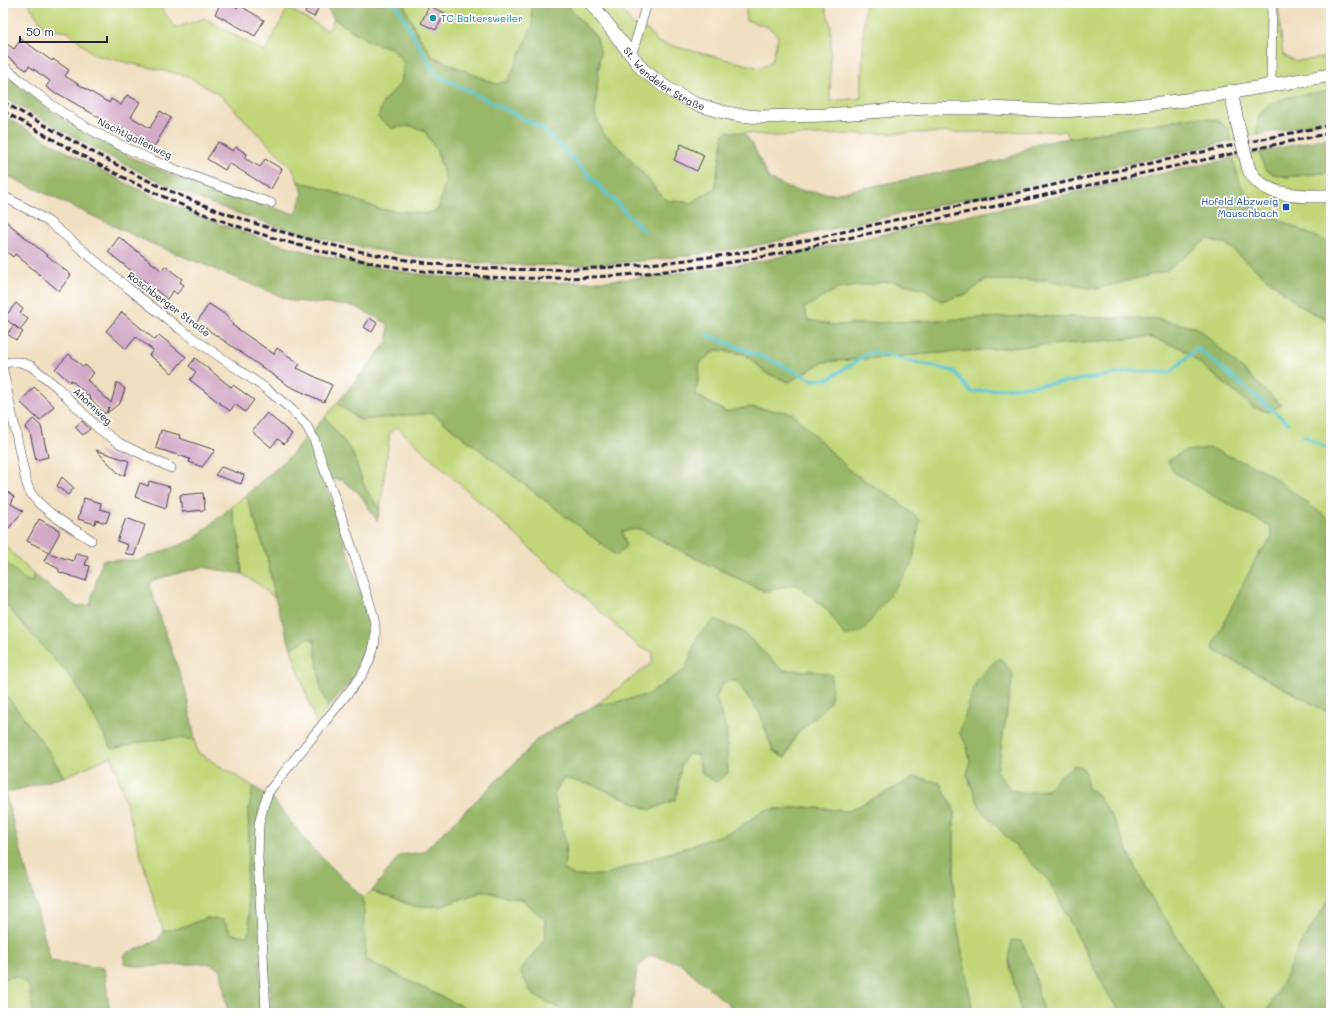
<svg xmlns="http://www.w3.org/2000/svg" width="1334" height="1016" font-family="Mali,sans-serif">
<rect width="100%" height="100%" fill="#fff"/>
<filter id="ink" filterUnits="userSpaceOnUse"><feTurbulence type="fractalNoise" baseFrequency=".025" numOctaves="2"/><feDisplacementMap in="SourceGraphic" scale="8" xChannelSelector="R" yChannelSelector="G"/><feConvolveMatrix kernelMatrix="1 2 1 2 8 2 1 2 1" color-interpolation-filters="sRGB"/></filter>
<filter id="wash" filterUnits="userSpaceOnUse"><feTurbulence type="fractalNoise" baseFrequency=".012" numOctaves="4" result="noise"/><feDisplacementMap in="SourceGraphic" scale="16" xChannelSelector="R" yChannelSelector="G"/><feGaussianBlur stdDeviation="0.9" result="paint"/><feColorMatrix in="noise" values="0 0 0 0 0 0 0 0 0 0 0 0 0 0 0 0 0 1.4 0 .05"/><feComposite in="paint" operator="in"/></filter>
<g filter="url(#wash)">
<rect width="100%" height="100%" fill="#f0dfc0"/>
<!-- green -->
<g fill="#c2d679" stroke="#727c5a">
<path d="M28,3h129l19,25 28,-10 61,34 23,-44 40,23 6,-12 36,23 22,6 12,15 -3,20 -18,19 9,26 18,-2 14,4 13,21 9,29 -8,30 -13,4 -46,-5 -61,-23 -20,-4 -4,-12 -73,-74 -34,-20 -93,-21 -25,-23 -24,-3z"/>
<path d="M403,3h128l2,22 -25,57 -12,2 -63,-27 -15,-22z"/>
<path d="M562,3h54l18,23 15,5 8,11 103,26 12,-7 6,-25 -10,-9 -22,-7v-17h78l7,23 -1,75 31,-3 4,-95h413l5,52 13,6 35,-4v34l-43,6 -30,22 -1,16 -26,6 -3,-13 -34,-11 -125,21 -4,-7 -160,2 -130,3 -48,-5 -3,3 -9,54 -23,15 -27,-3 -36,-43 -26,-24 -8,-19 5,-63 -3,-13 -28,-30z"/>
<path d="M1260,152l4,16 9,6 14,3 44,-5v71l-29,-12 -42,-21 -20,-26 -7,-26z"/>
<path d="M1207,239l19,5 73,61 32,18v198l-8,-5 -155,-55 6,11 41,25 55,29 2,12 -14,17 -44,87v8l117,64v182l-65,117h-40l-80,-124 -34,-72 -24,-28 -28,-13 -13,14 -23,3 -13,-3 -14,-18 16,-98 -47,70 4,16 -3,15 14,35 68,71 59,113 13,19h-78l-10,-46 -24,-5 12,51h-48l-19,-105v-98l-14,-27 -24,-6 -67,34 -44,-4 -41,3 -30,21 -130,44 -29,1 -11,-6 2,-25 -12,-50 9,-17 33,8 54,24 26,-11 5,-33 6,-12 11,1 4,19 25,-42 -11,-34 7,-16 14,-1 23,33 13,37 12,7 11,-23 17,-16 1,-48 -32,-1 -39,-38 -45,3 -12,34 -39,26 -34,8 -16,1 55,-41 1,-11 -14,-5 -242,-220 -7,5 -10,77 -15,-21 -13,-36 -27,-35 12,-14 23,17 72,-7 185,143 9,-10 -4,-15 18,-2 51,27 73,35 32,-7 31,25 18,27 75,-116 -25,-21 -42,-26 -61,-60 -42,-6 -24,5 -30,-17 4,-33 16,-12 29,4 21,19 23,9 33,-20 327,-25 32,11 72,59 27,-3 -82,-76 -41,-9 -131,-3 -193,9 -25,-5 -4,-12 33,-19 55,-8 33,8 16,12 26,-7 18,-14h61l49,9 71,-18z"/>
<path d="M246,495l21,61 8,42 -16,-13 -17,-11 -3,-36 -8,-31z"/>
<path d="M3,543l30,31 -1,8 -7,-2 -22,-20z"/>
<path d="M3,604l3,1 69,78 37,66c27,-6 54,-14 83,-9l2,12 56,34 -5,28 1,30 -3,39 4,47 -3,6 -15,-2 -9,-14 -16,-2 -31,11 -13,2 -51,-175 -48,21 -18,-30 -43,-56z"/>
<path d="M308,638l6,2 7,49 7,19 -12,15 -25,-74z"/>
<path d="M372,891l42,15h28l41,-15 41,9 21,20 1,18 -14,17v39l36,19h-93l-109,-53 -3,-62z"/>
<path d="M16,976l13,9 4,28h-30v-34z"/>
</g>
<!-- forest -->
<g fill="#99b769" stroke="#5e6c52">
<path d="M324,3h79l15,32 15,22 63,27 12,-3 25,-56 -2,-22h31l7,5 28,30 3,13 -5,63 8,19 26,24 36,43 27,3 23,-15 9,-54 3,-3 16,2 9,10 17,36 25,11 39,4 171,-34 31,-16 159,-27 22,3 12,8 3,13 -482,106c-57,8 -114,17 -172,18 -128,4 -253,-17 -372,-64 -71,-28 -136,-67 -202,-104v-24l48,38 39,25 47,24 55,24 56,17 47,13 8,-21 -5,-11 20,4 61,23 46,5 13,-4 8,-30 -9,-29 -13,-21 -14,-4 -18,2 -14,-10 5,-16 18,-19 3,-20 -12,-15 -22,-6 -36,-23z"/>
<path d="M1331,91v29l-74,15c0,-5 0,-11 1,-16 7,-24 52,-25 73,-28z"/>
<path d="M3,116c64,36 127,73 196,100 120,48 251,71 381,66 58,-2 115,-11 172,-19l481,-105 7,26 20,26 42,21 29,12v80l-32,-18 -73,-61 -19,-5 -41,32 -71,18 -49,-9h-61l-18,14 -26,7 -16,-12 -33,-8 -55,8 -33,19 4,12 25,5 193,-9 131,3 41,9 83,77 -13,7 -15,-5 -72,-59 -32,-11 -326,25 -34,20 -23,-9 -21,-19 -29,-4 -16,12 -4,34 30,16 24,-5 42,6 61,60 42,26 25,21 -8,45 -49,66 -18,5 -18,-27 -31,-25 -32,7 -73,-35 -51,-27 -18,2 4,15 -9,10 -185,-143 -72,7 -23,-17 51,-62v-17l-34,-18 -62,-5 -144,-59 -140,-66 -5,-4z"/>
<path d="M1331,137v35l-44,5 -14,-3 -9,-6 -4,-16z"/>
<path d="M325,417l27,35 13,36 15,21 -3,12 -17,-27 -18,-14 -18,-1 25,77 21,69 -2,21 -4,16 -8,12 -28,34 -7,-19 -7,-49 -6,-2 -17,11 -16,-51 -8,-42 -21,-61 44,-39z"/>
<path d="M1210,448l55,23 66,50v193l-117,-64v-8l44,-87 14,-17 -2,-12 -55,-29 -41,-25 -6,-11 16,-10z"/>
<path d="M231,507l8,31 3,36 -40,-7 -49,13 -4,5 37,107 9,48c-29,-5 -56,3 -83,9l-37,-66 -69,-78 -3,-1v-44l22,20 7,2 1,-8 43,32 14,-1 12,-45h37l54,-20z"/>
<path d="M715,619l28,13 39,38 32,1 18,4 -1,26 -18,18 -17,16 -11,23 -12,-7 -13,-37 -23,-33 -14,1 -7,16 11,34 1,41 -12,9 -14,-8 -4,-19 -11,-1 -6,12 -5,33 -26,11 -54,-24 -33,-8 -9,17 12,50 -2,25 11,6 29,-1 130,-44 30,-21 41,-3 44,4 67,-34 24,6 14,27v98l19,105h-235l-58,-50 -30,-8 -13,13 -6,45h-63l-36,-19 -12,-23 26,-33 -1,-18 -21,-20 -41,-9 -41,15h-28l-42,-15 28,-36 23,-3 100,-97 14,-16 60,-35 16,-1 34,-8 39,-26 12,-34z"/>
<path d="M998,658l4,2 11,14 -16,98 14,18 13,3 23,-3 13,-14 15,-11 9,4 4,20 8,4 16,24 34,72 80,124h-105l-13,-19 -59,-113 -68,-71 -14,-35 3,-15 -4,-16 -7,-11 18,-54z"/>
<path d="M3,691l43,56 18,30 -59,16 46,168 53,7 6,45h-77l-4,-28 -13,-9 -13,3z"/>
<path d="M253,786l20,13 38,48 52,51 3,62 109,53h-204l-3,-53 -8,2 1,51h-33l-7,-43 -13,-7 -68,4 -16,-4 1,-9 33,-14 5,-9 13,-2 31,-11 16,2 9,14 15,2 3,-6 -4,-47 3,-39 -1,-30z"/>
<path d="M1331,896v117h-65l15,-28 18,-38z"/>
<path d="M1011,940l11,1 11,26 10,46h-22l-12,-51z"/>
</g>
<g fill="none" stroke-linecap="round" stroke-linejoin="round">
<!-- stream -->
<g stroke="#5bc8d2" stroke-width="3.5">
<path d="M395,3l40,71 107,54 102,103"/>
<path d="M707,335l66,26 39,19 16,-1 43,-27 83,19 17,21 96,-10 67,-11 36,2 27,-25 91,75"/>
<path d="M1303,436l25,13 3,3"/>
</g>
</g>
<g id="blocks">
<!-- building -->
<g fill="#d2a9c5">
<path d="M221,3h7l9,5 2,-3 25,15 -9,16 -40,-22z"/>
<path d="M310,4l8,5 -4,8 -9,-5z"/>
<path d="M429,6l16,7 -9,17 -15,-7z"/>
<path d="M21,39l31,22 1,-2 16,11 -4,6 44,27 2,-4 10,6 6,-10 13,7 -9,15 19,11 10,-17 11,7 -17,29 -31,-18 -1,2 -65,-38 -1,1 -10,-7 4,-6 -21,-15 -3,4 -23,-16v-13l11,8z"/>
<path d="M218,142l15,9 3,-4 11,7 -3,4 16,9 5,-8 17,10 -11,20 -42,-26 -4,7 -18,-11z"/>
<path d="M681,144l23,11 -7,16 -23,-11z"/>
<path d="M3,219l68,56 -12,16 -44,-37 -2,3 -10,-8z"/>
<path d="M119,237l42,33 4,-4 17,13 -2,3 4,3 -7,9 -4,-3 -6,8 -59,-47z"/>
<path d="M16,303l7,6 -3,4 8,6 -8,11 -16,-12z"/>
<path d="M209,304l20,13 -1,2 5,4 -1,2 42,29 3,-6 23,16 -3,4 35,17 -8,17 -35,-16 -92,-64z"/>
<path d="M122,312l33,28 4,-5 27,22 -14,16 -23,-18 4,-5 -17,-13 -10,12 -20,-18z"/>
<path d="M370,318l7,5 -5,9 -8,-5z"/>
<path d="M14,325l9,7 -7,8 -9,-6z"/>
<path d="M69,354l14,13 2,-2 9,8 -7,7 24,23 6,-21 8,7 -5,14 -13,10 2,-6 -4,7 -16,-17h1l-19,-17 -1,2 -15,-13z"/>
<path d="M195,358l36,29 2,-2 21,15 -9,12 -10,-8 -5,7 -40,-31 6,-8 -7,-6z"/>
<path d="M34,387l20,19 -14,15 -20,-19z"/>
<path d="M267,413l25,21 -8,10 -6,-5 -7,8 -19,-16z"/>
<path d="M33,419l8,7 7,31 -12,3 -6,-27 -5,-5z"/>
<path d="M82,421l8,8 -7,6 -8,-8z"/>
<path d="M161,430l19,5 -1,3 36,12 -13,17 -13,-5 1,-3 -34,-11z"/>
<path d="M96,450l33,11 -4,14h-5z"/>
<path d="M221,467l23,8 -3,9 -26,-9z"/>
<path d="M62,477l12,11 -6,7 -11,-9z"/>
<path d="M149,481l21,6 -4,21 -31,-11 5,-14 8,3z"/>
<path d="M3,488l11,9 -3,7 12,7 -14,17 -6,-5z"/>
<path d="M203,493l2,17 -23,2 -2,-17z"/>
<path d="M84,498l17,5 -1,6 10,3 -4,11 -10,-3 -1,4 -17,-5z"/>
<path d="M126,518l19,7 -11,31 -9,-3 3,-8 -11,-4z"/>
<path d="M39,519l20,11v4l-10,18 -22,-11z"/>
<path d="M48,553l25,8 3,-8 12,3 -3,9 5,1 -4,15 -27,-9v-3l-15,-8z"/>
</g>
</g>
</g>
<g filter="url(#ink)">
<use href="#blocks" fill-opacity="0" stroke="#413e4f" stroke-width="1"/>
<g fill="none" stroke-linecap="round" stroke-linejoin="round">
<defs>
<g id="street">
<path d="M629,53l5,-6 13,-44"/>
<path d="M3,66c17,13 33,28 50,40 63,44 144,74 218,97"/>
<path d="M1271,85l1,-82"/>
<path d="M3,196l30,16 16,10 79,66 52,41 85,59 25,20 16,17 8,14c16,48 35,95 49,144 4,13 11,30 12,44 2,19 -5,35 -15,51l-91,113 -5,13 -5,20 -1,34 8,155"/>
<path d="M3,364l7,-2h10l11,4 25,20 42,42 21,15 52,25"/>
<path d="M3,371l22,106c1,5 3,10 5,15 13,20 41,35 61,48"/>
</g>
<g id="secondary">
<path id="s1" d="M591,3l52,67 25,19 25,14 26,8 19,4 22,2 64,-2 104,-7h61l72,3 64,-4 61,-7 145,-25"/>
<path d="M1231,91l6,31"/>
<path d="M1249,170c16,29 54,26 82,26"/>
</g>
</defs>
<!-- street casing -->
<use href="#street" stroke="#413e4f" stroke-width="10"/>
<!-- secondary casing -->
<use href="#secondary" stroke="#413e4f" stroke-width="14"/>
<!-- street -->
<use href="#street" stroke="#fff" stroke-width="9"/>
<!-- secondary -->
<use href="#secondary" stroke="#fff" stroke-width="13"/>
<!-- rail -->
<g stroke="#22223b" stroke-width="3" stroke-dasharray="6 3" stroke-linecap="butt">
<path d="M3,102c54,30 108,62 165,88 67,30 138,51 210,65 107,21 217,17 324,3 16,-2 32,-4 48,-7 54,-9 108,-23 162,-35 140,-30 279,-63 419,-91"/>
<path d="M3,111c64,36 128,74 196,101 58,23 119,40 180,52 122,23 249,16 371,-5 18,-3 36,-7 54,-11 38,-9 77,-17 115,-25 137,-30 274,-62 412,-90"/>
</g>
<defs>
<path id="secondary-bridge" d="M1237,122l12,48"/>
</defs>
<!-- secondary-bridge casing -->
<use href="#secondary-bridge" stroke="#413e4f" stroke-width="14" stroke-linecap="butt"/>
<!-- secondary-bridge -->
<use href="#secondary-bridge" stroke="#fff" stroke-width="13"/>
</g>
</g>
<!-- markers -->
<circle fill="#0f9aa8" stroke="#fff" stroke-width="1.5" cx="433" cy="18" r="4"/>
<rect fill="#1a4fb4" stroke="#fff" stroke-width="1.5" x="1282" y="203" width="8" height="8" rx="2"/>
<g text-anchor="middle" stroke-width="3.5" stroke-linejoin="round" paint-order="stroke">
<!-- culture labels -->
<g font-size="10" fill="#0d838f" stroke="#fff" text-anchor="start">
<text x="441" y="22">TC Baltersweiler</text>
</g>
<!-- street labels -->
<g font-size="10" fill="#22223b" stroke="#fff">
<text dy="4" stroke="none"><textPath href="#s1" startOffset="107">St. Wendeler Straße</textPath></text>
<text transform="translate(135 138) rotate(26)" y="4">Nachtigallenweg</text>
<text transform="translate(169 304) rotate(37)" y="4">Roschberger Straße</text>
<text transform="translate(93 406) rotate(43)" y="4">Ahornweg</text>
</g>
<!-- transit labels -->
<g font-size="10" fill="#164399" stroke="#fff" text-anchor="end">
<text x="1278" y="205">Hofeld Abzweig<tspan x="1278" dy="12">Mauschbach</tspan></text>
</g>
</g>
<!-- margin -->
<rect width="1334" height="1016" fill="none" stroke="#fff" stroke-width="16"/>
<!-- scale -->
<path d="M20 36v6h87v-6" fill="none" stroke="#22223b" stroke-width="2"/>
<text x="26" y="36" font-size="12" fill="#22223b" stroke="#ffffff" stroke-width="3" paint-order="stroke">50 m</text>
</svg>
